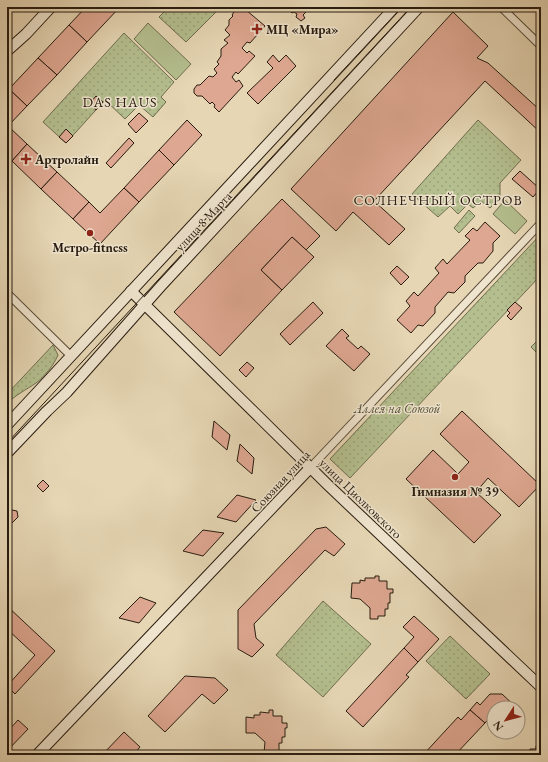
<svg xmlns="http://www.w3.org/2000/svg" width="548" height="762" font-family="'EB Garamond',serif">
<defs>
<pattern id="green-dots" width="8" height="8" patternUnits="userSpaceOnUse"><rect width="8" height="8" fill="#b4be8e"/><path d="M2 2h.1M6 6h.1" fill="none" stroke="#9ba379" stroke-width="1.8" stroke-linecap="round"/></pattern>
</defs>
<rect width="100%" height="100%" fill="#e6d6b4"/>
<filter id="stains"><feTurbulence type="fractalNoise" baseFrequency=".005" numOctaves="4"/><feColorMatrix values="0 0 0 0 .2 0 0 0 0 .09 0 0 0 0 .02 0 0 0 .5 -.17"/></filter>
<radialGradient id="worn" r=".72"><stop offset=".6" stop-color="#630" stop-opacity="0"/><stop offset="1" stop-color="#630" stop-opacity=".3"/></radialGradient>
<!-- green -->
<g fill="url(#green-dots)" stroke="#6e6d4e">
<path d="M169,7h52l-35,35 -27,-25z"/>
<path d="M124,33l50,49 -13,15 5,5 -13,15 -14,-12 -14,14 -20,-19 -39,43 -23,-21z"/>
<path d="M478,120l43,40 -21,23v15l-10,10 -9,-7 -8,7 -5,-4 -10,10 -8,-8 -12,11 -26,-23z"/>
<path d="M469,210l6,6 -16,17 -5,-5z"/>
<path d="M541,234v41l-191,203 -20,-19z"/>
<path d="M53,345l5,10c-4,10 -14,22 -22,28 -10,7 -21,12 -29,21v-10z"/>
<path d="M323,601l48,43 -48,53 -47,-42z"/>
<path d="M450,636l40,38 -24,25 -40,-38z"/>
</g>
<!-- pitch -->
<g fill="#b4be8e" stroke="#6e6d4e">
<path d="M148,23l43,41 -15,16 -42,-41z"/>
<path d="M505,200l22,21 -12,13 -22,-20z"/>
<path d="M541,337v20l-10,-10z"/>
</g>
<!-- building -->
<g fill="#dea791" stroke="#281c0f">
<path d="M86,7h31l2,1 -32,34 -18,-17z"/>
<path d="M237,7h10l-1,3 19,16 -15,17 -3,-1 -5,6 5,5 2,-2 6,5 -17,18 -2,-2 -4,5 4,5 3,-2 4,6 -24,26 -5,-5 1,-2 -3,-3 -2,2 -8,-8h-5l-3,-3v-4l3,-4h3l9,-9 4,1 4,-4 -3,-4 5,-5 -2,-2 4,-6v-7l7,-6 -4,-3 6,-5 -5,-5 4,-5v-5l4,-4 -1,-1z"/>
<path d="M286,7h29l-4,5 -3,-2 -5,5 2,3 -4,3 -5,-4 1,-3 -3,-2 -2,1z"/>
<path d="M453,12l35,34 -11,12 11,5 53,48v22l-56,-52 -111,120 31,28 -16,16 -36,-33 -17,19 -45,-42z"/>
<path d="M69,25l18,17 -30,33 -19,-17z"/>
<path d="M273,55l6,7 7,-7 10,11 -38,38 -11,-11 26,-25 -6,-6z"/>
<path d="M38,58l19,17 -30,31 -18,-17z"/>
<path d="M9,89l18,17 -19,20 19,18 -15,17 -5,-4v-66z"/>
<path d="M96,96l7,6 -7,8 -6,-7z"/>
<path d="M139,113l9,8 -12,12 -8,-9z"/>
<path d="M187,120l15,15 -28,30 -15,-15z"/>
<path d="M66,129l7,7 -7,7 -7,-6z"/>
<path d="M129,138l5,5 -23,25 -5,-5z"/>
<path d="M27,144l30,28 -16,17 -29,-28z"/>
<path d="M159,150l15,15 -35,37 -15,-14z"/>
<path d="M520,171l20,18 -7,8 -21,-18z"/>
<path d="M57,172l32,30 -16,17 -32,-30z"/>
<path d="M124,188l15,14 -39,42 -27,-25 16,-17 11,11z"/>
<path d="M282,199l38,37 -14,14 -14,-13 -31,33 21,20 -62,66 -46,-44z"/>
<path d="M485,222l15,14 -7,7v8l-10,12h-5l-13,13v6l-11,11 -6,-1 -13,15v6l-12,13 -5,-1 -7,8 -14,-13 13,-14 -4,-5 8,-9 4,4 21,-23 -4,-5 8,-9 4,5 23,-24 -5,-4 8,-8 4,3z"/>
<path d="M292,237l22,20 -32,33 -21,-20z"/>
<path d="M397,266l12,11 -8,8 -11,-12z"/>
<path d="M313,302l10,11 -33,32 -10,-11z"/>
<path d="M515,302l7,6 -11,12 -4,-4 3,-3 -3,-3z"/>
<path d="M342,329l7,7 -3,2 12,11 3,-3 9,8 -16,17 -28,-25z"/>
<path d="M247,362l7,6 -8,9 -7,-7z"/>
<path d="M462,411l78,74 -21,22 -31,-29 -12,14 25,23 -27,28 -68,-64 27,-29 25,24 11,-12 -29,-28z"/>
<path d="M214,421l16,14 -3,15 -15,-13z"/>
<path d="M240,444l14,14 -2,16 -15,-13z"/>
<path d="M43,480l6,6 -6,6 -6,-6z"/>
<path d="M237,495l19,5 -20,22 -19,-5z"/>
<path d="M7,509l10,2 1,6 -11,11z"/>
<path d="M326,527l19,17 -11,12 -9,-6 -71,74 2,14 8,7 -12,12 -14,-8v-39l78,-81z"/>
<path d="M203,530l21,3 -21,23 -20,-5z"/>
<path d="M375,576h4v5h8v8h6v4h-3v10h-2v6h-3v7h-7v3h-8v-11l-10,-9 -9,-1 1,-15h8v-3l5,1v-3h10z"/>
<path d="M140,597l16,6 -17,20 -20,-5z"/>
<path d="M7,606l48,45 -40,43 -8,-8 28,-31 -28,-26z"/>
<path d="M414,616l25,23 -21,23 -14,-14 10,-11 -11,-10z"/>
<path d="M404,648l14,14 -12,13 3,2 -46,50 -17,-16z"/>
<path d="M185,676l30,2 13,12 -14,14 -12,-10 -37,38 -17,-16z"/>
<path d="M490,694h12l15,14h-23v5l-9,10 -15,-13 7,-8 3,3z"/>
<path d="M269,710h4v6h9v7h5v5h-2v9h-3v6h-3v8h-6v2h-9l1,-11 -10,-9h-9v-16l8,1v-3h6v-3l9,1z"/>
<path d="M470,710l15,13 -30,32h-32l35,-38 3,3z"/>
<path d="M18,720l10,9 -21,22v-19z"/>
<path d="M124,732l16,15 -7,8h-31z"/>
<path d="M536,746h5v9h-19v-4h8v-2h6z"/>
</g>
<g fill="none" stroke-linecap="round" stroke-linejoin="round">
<defs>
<g id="street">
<path d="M501,7l40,39"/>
<path d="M7,293l63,62"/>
<path d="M310,468l231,-245"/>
</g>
<g id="secondary">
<path d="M7,51l19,-17 25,-27"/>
<path d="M131,291l198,195 212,201"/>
<path d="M7,425l388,-418"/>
<path d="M7,453l40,-42 20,-19 94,-106 258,-279"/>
<path d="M37,755l273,-287"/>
</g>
</defs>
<!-- street casing -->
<use href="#street" stroke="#584a38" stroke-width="9"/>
<!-- secondary casing -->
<use href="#secondary" stroke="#281c0f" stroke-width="12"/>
<!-- street -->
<use href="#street" stroke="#efe4ce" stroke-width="7"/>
<!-- secondary -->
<use href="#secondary" stroke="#efe4ce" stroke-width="10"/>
<!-- tram -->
<g stroke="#281c0f" stroke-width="1">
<path d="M334,80l68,-73"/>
<path d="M7,443l404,-436"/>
</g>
</g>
<!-- markers -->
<g fill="#8f2418" stroke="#efe4ce" stroke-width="1.5">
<path d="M255 23h4v4h4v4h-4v4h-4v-4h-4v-4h4z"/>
<path d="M24 153h4v4h4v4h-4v4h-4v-4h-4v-4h4z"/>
<circle cx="90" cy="233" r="4"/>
<circle cx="455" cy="477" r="4"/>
</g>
<g text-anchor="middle" stroke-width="3" stroke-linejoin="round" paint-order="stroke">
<!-- poi labels -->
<g font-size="13" font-weight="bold" fill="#281c0f" stroke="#efe4ce" text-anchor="start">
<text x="266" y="34">МЦ «Мира»</text>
<text x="35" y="164">Артролайн</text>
<text x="90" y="252" text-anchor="middle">Метро-fitness</text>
<text x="455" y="496" text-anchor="middle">Гимназия № 39</text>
</g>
<!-- street labels -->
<g font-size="13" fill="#281c0f" stroke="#efe4ce">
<text transform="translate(203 221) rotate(-47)" y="5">улица 8 Марта</text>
<text transform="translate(280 481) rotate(-47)" y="5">Союзная улица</text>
<text transform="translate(361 498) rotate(44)" y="5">улица Циолковского</text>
</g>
<!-- park labels -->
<g font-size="13" font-style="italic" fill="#524d35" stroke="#efe4ce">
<text x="397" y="413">Аллея на Союзой</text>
</g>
<!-- neighbourhood labels -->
<g font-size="14" letter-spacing="1" fill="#281c0f" stroke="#efe4ce">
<text x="120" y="107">DAS HAUS</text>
<text x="438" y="205">СОЛНЕЧНЫЙ ОСТРОВ</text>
</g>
</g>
<!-- margin -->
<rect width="548" height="762" fill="none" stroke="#e6d6b4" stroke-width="24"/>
<rect x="8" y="8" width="532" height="746" fill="none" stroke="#281c0f" stroke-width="2"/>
<rect x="12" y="12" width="524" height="738" fill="none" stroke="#281c0f"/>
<!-- north arrow -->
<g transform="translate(506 720) rotate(234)"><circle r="19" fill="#efe4ce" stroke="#9f9482"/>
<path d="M0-3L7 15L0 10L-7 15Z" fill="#8f2418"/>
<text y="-6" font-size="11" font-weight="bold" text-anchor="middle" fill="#281c0f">N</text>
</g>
<rect width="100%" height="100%" filter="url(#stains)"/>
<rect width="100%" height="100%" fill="url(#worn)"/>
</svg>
